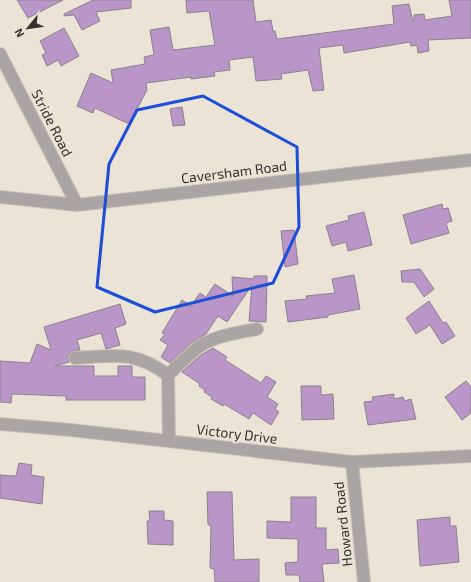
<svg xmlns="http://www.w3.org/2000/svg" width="471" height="582" font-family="'Exo 2',sans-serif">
<rect width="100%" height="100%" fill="#ebe3d6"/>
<!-- building -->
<g fill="#ba95c8" stroke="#8a828d">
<path d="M17,0h46l-35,18z"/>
<path d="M93,0h38v8l-35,4 4,9 -18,9 -8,-15 -10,1v-2z"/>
<path d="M186,0h67l3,22 15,-2 2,11h2l2,8 117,-15 -2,-18 17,-2 4,18 1,-1v-6l10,-1 1,6 27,-4 -3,-16h22v38l-43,2 1,11 -11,2 -1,-8 -6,1 -1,-4 -66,11 -1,-8 -24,3 5,42 -11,1 -5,-21 -27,4 1,5 -26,2 -3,-24 -24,3 1,10 -16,2 1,4 -24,3v-2l-45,6 1,7 -18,34 -34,-16 -2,5 -16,-7 14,-33 22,10 -2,-13 34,-6 -1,-7 10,-2 -4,-25 19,-3 4,23 42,-5 -6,-34 -22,2z"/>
<path d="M64,28l15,28 -18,10 -3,-6 -11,6 -5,-11 4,-2 -6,-12z"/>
<path d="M182,107l3,18 -12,1 -3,-17z"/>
<path d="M442,204l1,5 5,-1 4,13 -6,2 3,10 -38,11 -8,-29z"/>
<path d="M364,212l8,33 -24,6 -2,-9 -14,4 -6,-20 23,-6 -1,-4z"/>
<path d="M294,230l4,34 -13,3 -4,-36z"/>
<path d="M420,269l14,20 -10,8 -10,-15h-12l-1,-11z"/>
<path d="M354,275l6,34 -32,6v2l-40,5 -3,-21 22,-2 -1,-3 29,-3 -3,-14z"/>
<path d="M254,276h13l-1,46 -17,-1 3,-36 -25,37 -9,-6 -12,18 -15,9 -21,20 -9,-6 7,-12 -8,-5 5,-6 -3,-1 20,-33 9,6 9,-13 6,4 9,-13 18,12 -1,-19 22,2z"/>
<path d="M429,301l14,22 3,-1 9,14 -13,8 -12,-19 -14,9 -10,-16z"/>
<path d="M120,304l6,20 -11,4 5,17 -14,4 -5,-16 -24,7 3,10 -9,2 -3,3 1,7 -14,4h39v10h24v-10h14v11h13v23h-79v-4l-54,-2 -1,9 -11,-1v-41l30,2 7,-19 14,6 -7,-23z"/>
<path d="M213,348l14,9 -2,3 36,23 5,-7 10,6 -9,15 11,7 -3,5 4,3 -8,13 -18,-12 -4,6 -25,-15 -1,2 -12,-7 1,-2 -8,-5 1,-2 -6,-4 1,-2 -18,-12 19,-17z"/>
<path d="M466,381l5,6v26l-9,7 -17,-23z"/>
<path d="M301,386h20v9l12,-1 1,25 -32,1z"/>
<path d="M394,394v5l9,-2 2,4 6,-2 5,20 -48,6 -4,-23 9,-1 -1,-4z"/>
<path d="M19,463l13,2 -1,10 13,2 -2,27 -42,-6v-23l16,1z"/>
<path d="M207,492h25l2,68 25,-1v23h-44l-1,-13 -4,-1 1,-43h-3z"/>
<path d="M291,497h25v31h10v22l12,-1 1,14 -17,1 2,18h-24l-1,-7h-13l-1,-12 13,-1v-23l-31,-1v-17l24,1z"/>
<path d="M149,511h15v9l9,1v24l-25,-1 -1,-23h3z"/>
<path d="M450,517v9h6l3,36 -39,4 -3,-46z"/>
</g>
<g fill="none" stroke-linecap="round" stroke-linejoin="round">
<defs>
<g id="minor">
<path d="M0,54l77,151"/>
<path d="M0,197l77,8 394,-45"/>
<path d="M75,358c40,-2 58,-8 93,17l1,66"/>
<path d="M168,375c10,-9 21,-21 32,-29 17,-11 38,-13 57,-17"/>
<path d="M0,424l71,6 281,32 119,-6"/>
<path d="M352,462l12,120"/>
</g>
</defs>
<!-- minor casing -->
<use href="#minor" stroke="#c7c0b4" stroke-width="14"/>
<!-- minor -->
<use href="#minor" stroke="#aba4a4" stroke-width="12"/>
</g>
<!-- marked area -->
<path fill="none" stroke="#1d4ed8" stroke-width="3" stroke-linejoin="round" d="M203,96l94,51 2,80 -26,56 -118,29 -58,-25 12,-123 28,-54z"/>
<g text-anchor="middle" stroke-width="4" stroke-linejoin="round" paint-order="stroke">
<!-- street labels -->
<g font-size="14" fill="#35322d" stroke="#ebe3d6">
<text transform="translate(52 123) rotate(63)" y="5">Stride Road</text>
<text transform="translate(234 172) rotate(-7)" y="5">Caversham Road</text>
<text transform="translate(237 434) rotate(7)" y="5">Victory Drive</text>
<text transform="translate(343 524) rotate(-96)" y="5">Howard Road</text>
</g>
</g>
<!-- north arrow -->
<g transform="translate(28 28) rotate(241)" stroke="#ebe3d6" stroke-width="3" paint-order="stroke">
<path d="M0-3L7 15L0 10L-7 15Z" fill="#35322d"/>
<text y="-6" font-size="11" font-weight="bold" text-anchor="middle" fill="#35322d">N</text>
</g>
</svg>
